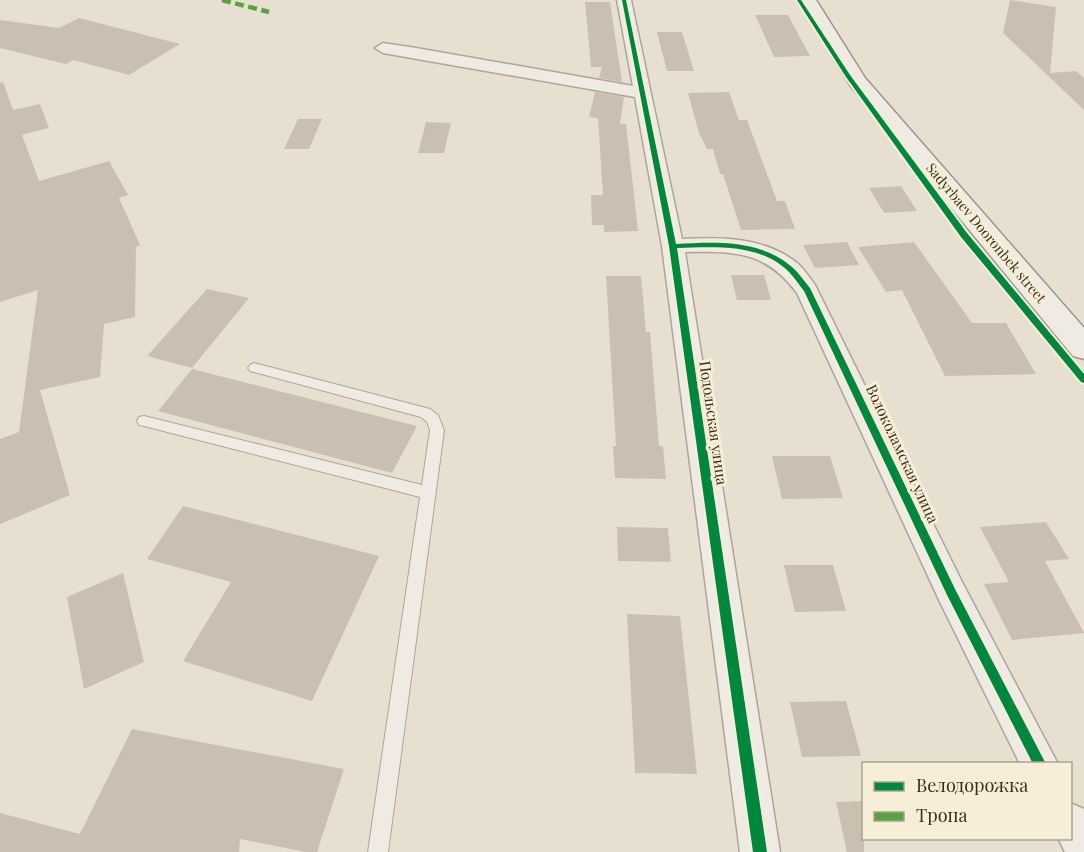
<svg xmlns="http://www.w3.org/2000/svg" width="1084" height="852" font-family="'Playfair Display',serif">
<rect width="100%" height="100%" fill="#e7e0d1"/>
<!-- building -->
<g fill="#cbbfb2">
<path d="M1010,0l46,7 -6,66 26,-2 8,7v32l-81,-77z"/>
<path d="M585,2h25l12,80 -23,-4 3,-11h-11z"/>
<path d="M755,15h33l22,41 -36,1z"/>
<path d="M79,18l101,26 -51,31 -56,-15 -7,4 -66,-16v-28l59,8z"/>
<path d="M657,32h25l12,39h-27z"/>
<path d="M3,82l10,28 27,-6 9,24 -27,7 17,46 70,-20 19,34 -9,3 21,47 -4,2 -1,70 -31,7 -4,53 -60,13 30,105 -70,29v-85l19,-7 19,-142 -38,12v-219z"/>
<path d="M595,92l29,5 -4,27h6l12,107 -34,1v-7h-12l-1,-30h12l-5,-77 -9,-1z"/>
<path d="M729,92l10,28h8l30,81h8l10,28 -54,1 -18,-56h-3l-7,-25h-6l-8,-16 -11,-40z"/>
<path d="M298,119h24l-13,30h-25z"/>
<path d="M426,122l25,1 -7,30h-26z"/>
<path d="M901,186l16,25 -33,2 -15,-25z"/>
<path d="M847,242l12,23 -44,3 -12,-23z"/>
<path d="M914,242l58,81h34l30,51 -91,2 -43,-86 -16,2 -28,-45z"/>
<path d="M731,275h33l7,25h-34z"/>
<path d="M606,276h35l5,56h4l9,114h4l3,33 -51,-1 -2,-32h3z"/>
<path d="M207,289l42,9 -57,70 -45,-12z"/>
<path d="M192,369l225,57 -25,47 -234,-62z"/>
<path d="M772,456h58l13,42 -61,1z"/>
<path d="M183,506l196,50 -67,145 -129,-40 48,-79 -84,-23z"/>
<path d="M1046,522l23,37 -24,2 39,72 -72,7 -28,-56 25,-2 -29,-55z"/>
<path d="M617,527l51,1 3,34 -53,-1z"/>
<path d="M784,565h49l13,46 -51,1z"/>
<path d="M123,573l21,89 -60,27 -17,-92z"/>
<path d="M627,614l53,2 17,158 -62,-1z"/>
<path d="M846,701l15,55 -59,1 -12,-55z"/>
<path d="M132,729l212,40 -27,83h-11l-66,-13 -1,13h-239v-39l80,21z"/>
<path d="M864,801v51h-17l-11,-50z"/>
</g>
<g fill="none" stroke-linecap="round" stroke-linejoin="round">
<defs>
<path id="service" d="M254,363l176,46 8,6 6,15 -56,422h-20l52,-355 -276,-71 -5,-1 -2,-4 2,-4 5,-1 278,69 8,-55 -3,-8 -6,-5 -171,-46 -2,-3 2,-3z"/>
<g id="minor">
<path d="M617,0h14l51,239c39,-2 83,-2 115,24 7,6 12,14 18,22l147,297 96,182h-38l-80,-162 -143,-309c-31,-42 -63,-42 -112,-41l95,600h-40l-78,-606 -27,-149 -252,-44 -8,-5 8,-5 33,5 217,38z"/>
<path d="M1070,803l14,6v43h-19l-7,-14h12z"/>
</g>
<path id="secondary" d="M798,0h18l49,78 219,250v31l-11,-3 -223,-271z"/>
</defs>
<!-- service casing -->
<use href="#service" stroke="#ada599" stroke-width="2"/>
<!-- minor casing -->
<use href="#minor" stroke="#ada599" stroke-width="3"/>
<!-- secondary casing -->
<use href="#secondary" stroke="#9c958a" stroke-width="3"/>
<!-- service -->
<use href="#service" fill="#efebe3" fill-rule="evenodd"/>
<!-- minor -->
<use href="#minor" fill="#efebe3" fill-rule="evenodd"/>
<!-- secondary -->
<use href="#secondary" fill="#efebe3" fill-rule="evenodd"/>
<!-- quiet -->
<path stroke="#54a441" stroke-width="4.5" stroke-dasharray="9 4.5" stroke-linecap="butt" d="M222,0l47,12"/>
<defs>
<g id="cycleway">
<path d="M622,0h4l50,244c39,-2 84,-5 116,23 7,6 12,14 18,21l145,301 91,175h-13l-86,-169 -143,-304c-5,-6 -9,-13 -15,-19 -29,-29 -74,-25 -112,-24l90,604h-14l-84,-606z"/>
<path d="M797,0h4l49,75 117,158 117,141v9l-3,-1 -120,-145 -115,-160z"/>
</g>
</defs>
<!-- cycleway casing -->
<use href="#cycleway" stroke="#f7eed8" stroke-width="4"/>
<!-- cycleway -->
<use href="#cycleway" fill="#00873e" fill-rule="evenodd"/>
</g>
<g text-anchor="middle" stroke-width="6" stroke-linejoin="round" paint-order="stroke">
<!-- far-street labels -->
<g font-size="14" fill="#3d2e20" stroke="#f7eed8">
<text transform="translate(986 233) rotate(50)" y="5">Sadyrbaev Dooronbek street</text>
</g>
<!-- street labels -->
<g font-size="15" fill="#3d2e20" stroke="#f7eed8">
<text transform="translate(713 423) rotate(82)" y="5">Подольская улица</text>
<text transform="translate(902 454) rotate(65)" y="5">Волоколамская улица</text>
</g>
</g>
<!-- legend -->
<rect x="862" y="762" width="210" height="78" fill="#f7eed8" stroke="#ada18e" stroke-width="1.5"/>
<rect x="874" y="782" width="30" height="9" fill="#00873e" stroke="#ada18e" stroke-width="1.5"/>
<text x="916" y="792" font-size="18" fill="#3d2e20">Велодорожка</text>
<rect x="874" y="812" width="30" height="9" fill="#54a441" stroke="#ada18e" stroke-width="1.5"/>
<text x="916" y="822" font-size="18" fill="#3d2e20">Тропа</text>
</svg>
